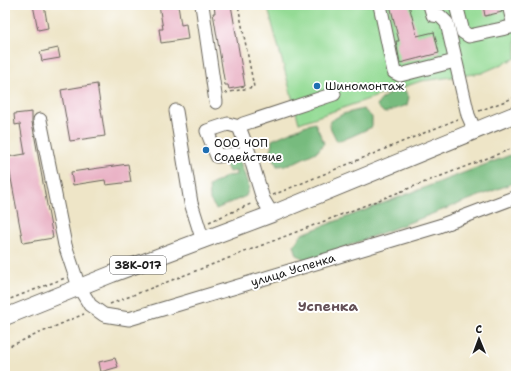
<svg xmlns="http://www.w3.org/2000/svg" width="521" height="381" font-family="'Shantell Sans',sans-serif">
<rect width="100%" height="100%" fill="#fff"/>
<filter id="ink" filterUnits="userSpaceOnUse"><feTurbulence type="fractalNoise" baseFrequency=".025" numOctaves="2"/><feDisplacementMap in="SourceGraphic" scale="8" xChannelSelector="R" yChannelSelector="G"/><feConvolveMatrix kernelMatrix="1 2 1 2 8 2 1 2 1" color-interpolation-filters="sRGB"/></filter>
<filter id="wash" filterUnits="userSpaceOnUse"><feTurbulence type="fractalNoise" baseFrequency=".012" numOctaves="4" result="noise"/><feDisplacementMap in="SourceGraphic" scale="16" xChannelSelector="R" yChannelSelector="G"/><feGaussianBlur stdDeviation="0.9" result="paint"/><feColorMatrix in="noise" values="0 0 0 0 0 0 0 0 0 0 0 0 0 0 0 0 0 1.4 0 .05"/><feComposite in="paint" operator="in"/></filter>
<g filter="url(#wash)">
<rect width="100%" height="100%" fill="#eee5c7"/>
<!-- green -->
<path fill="#94db95" stroke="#587c58" d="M267,5h249v53l-34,15 -61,8 -122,42z"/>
<!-- forest -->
<g fill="#77bb7e" stroke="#4a6c4d">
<path d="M403,88l6,9 -2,8 -23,8 -7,-7c5,-11 16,-14 26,-18z"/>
<path d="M363,109l9,8v10l-22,10 -13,4 -7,-14v-6l13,-7z"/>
<path d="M315,123l9,20 -6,8 -29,14 -12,1 -6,-14 1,-12 32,-14z"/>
<path d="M516,153v29l-200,76 -10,2 -9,-5 -3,-10 8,-11z"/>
<path d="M239,159l10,28 -3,9 -30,13 -6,-9 -1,-14 18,-10 9,-1v-4l-7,1 -4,-9z"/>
</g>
<g id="blocks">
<!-- building -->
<g fill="#e9b1c4">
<path d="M33,5h11l4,23 -10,2z"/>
<path d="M159,5h19l3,20 5,-1 2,15 -27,4 -2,-14h4z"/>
<path d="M214,5h17l14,81 -16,3 -1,-4h-3l-12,-72h2z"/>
<path d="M390,5h19l8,31 17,-4 5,21 -39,10 -4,-22h3z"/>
<path d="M483,5h18l1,7 -17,4z"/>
<path d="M58,48l2,10 -18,3 -2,-9z"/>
<path d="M97,84l8,52 -35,5 -9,-51z"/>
<path d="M32,112v10l21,116 -30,5 -16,-86 18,-3 -5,-30 -5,1 -1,-11z"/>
<path d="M128,164l3,18 -25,3 -1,-5 -32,5 -2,-13z"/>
<path d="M115,358l3,9 -17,5 -2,-10z"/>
</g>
</g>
</g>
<g filter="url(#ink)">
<use href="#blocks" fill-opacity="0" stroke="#666258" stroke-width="1"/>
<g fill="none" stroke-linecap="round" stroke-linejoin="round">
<defs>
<g id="minor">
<path d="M202,5l14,97"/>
<path d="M380,5l14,67 6,3 55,-14"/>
<path d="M430,5l3,10 7,1 7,7 21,92 7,16"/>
<path d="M456,5l7,27 6,4 42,-9 2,-5 -4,-17"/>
<path d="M176,111l15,92 12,38"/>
<path d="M40,120l25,125 14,42 11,18 14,10 25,4 310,-93 77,-29"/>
<path d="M239,127l4,-3 91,-30"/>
<path d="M249,153l-32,3 -10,-25 21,-7 11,3 10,26 14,46 9,15"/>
</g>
<path id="major" d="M5,317l107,-43 160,-60 244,-100"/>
</defs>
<!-- minor casing -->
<use href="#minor" stroke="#666258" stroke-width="15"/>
<!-- major casing -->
<use href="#major" stroke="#666258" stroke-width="18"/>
<!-- path -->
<g stroke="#666258" stroke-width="1.5" stroke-dasharray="3 3" stroke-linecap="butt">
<path d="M225,93l29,-6 -16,-82"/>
<path d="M479,111l37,-14"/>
<path d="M273,195l185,-76"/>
<path d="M209,222l44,-19"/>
<path d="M5,301l60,-23"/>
<path d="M110,304l406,-157"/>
<path d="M5,348l79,-34"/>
</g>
<!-- minor -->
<use href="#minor" stroke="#fff" stroke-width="13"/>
<!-- major -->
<use href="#major" stroke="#fff" stroke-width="16"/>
</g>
</g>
<!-- markers -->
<g fill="#1f6fb2" stroke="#fff" stroke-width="1.5">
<circle cx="317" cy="86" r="4"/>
<circle cx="206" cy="150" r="4"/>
</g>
<g text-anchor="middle" stroke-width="4" stroke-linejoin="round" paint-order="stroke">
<!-- shield labels -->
<rect fill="#fff" stroke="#606060" stroke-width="1" x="110" y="256" width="56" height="18" rx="3"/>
<g font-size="11" font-weight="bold" fill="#1c1c1c">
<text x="138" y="269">38К-017</text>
</g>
<!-- poi labels -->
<g font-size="12" fill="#1c1c1c" stroke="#fff" text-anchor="start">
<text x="325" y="90">Шиномонтаж</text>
<text x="214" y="147">ООО ЧОП<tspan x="214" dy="14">Содействие</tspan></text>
</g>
<!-- street labels -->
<g font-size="12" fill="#1c1c1c" stroke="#fff">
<text transform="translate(293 270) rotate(-17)" y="4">улица Успенка</text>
</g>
<!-- quarter labels -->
<g font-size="14" font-weight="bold" fill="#645057" stroke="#fff">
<text x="328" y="311">Успенка</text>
</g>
</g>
<!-- margin -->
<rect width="521" height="381" fill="none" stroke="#fff" stroke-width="20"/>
<!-- north arrow -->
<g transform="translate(479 339) rotate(359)" stroke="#ffffff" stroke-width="3" paint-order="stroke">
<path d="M0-3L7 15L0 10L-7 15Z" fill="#1c1c1c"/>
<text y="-6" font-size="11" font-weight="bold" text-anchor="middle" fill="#1c1c1c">С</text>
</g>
</svg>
